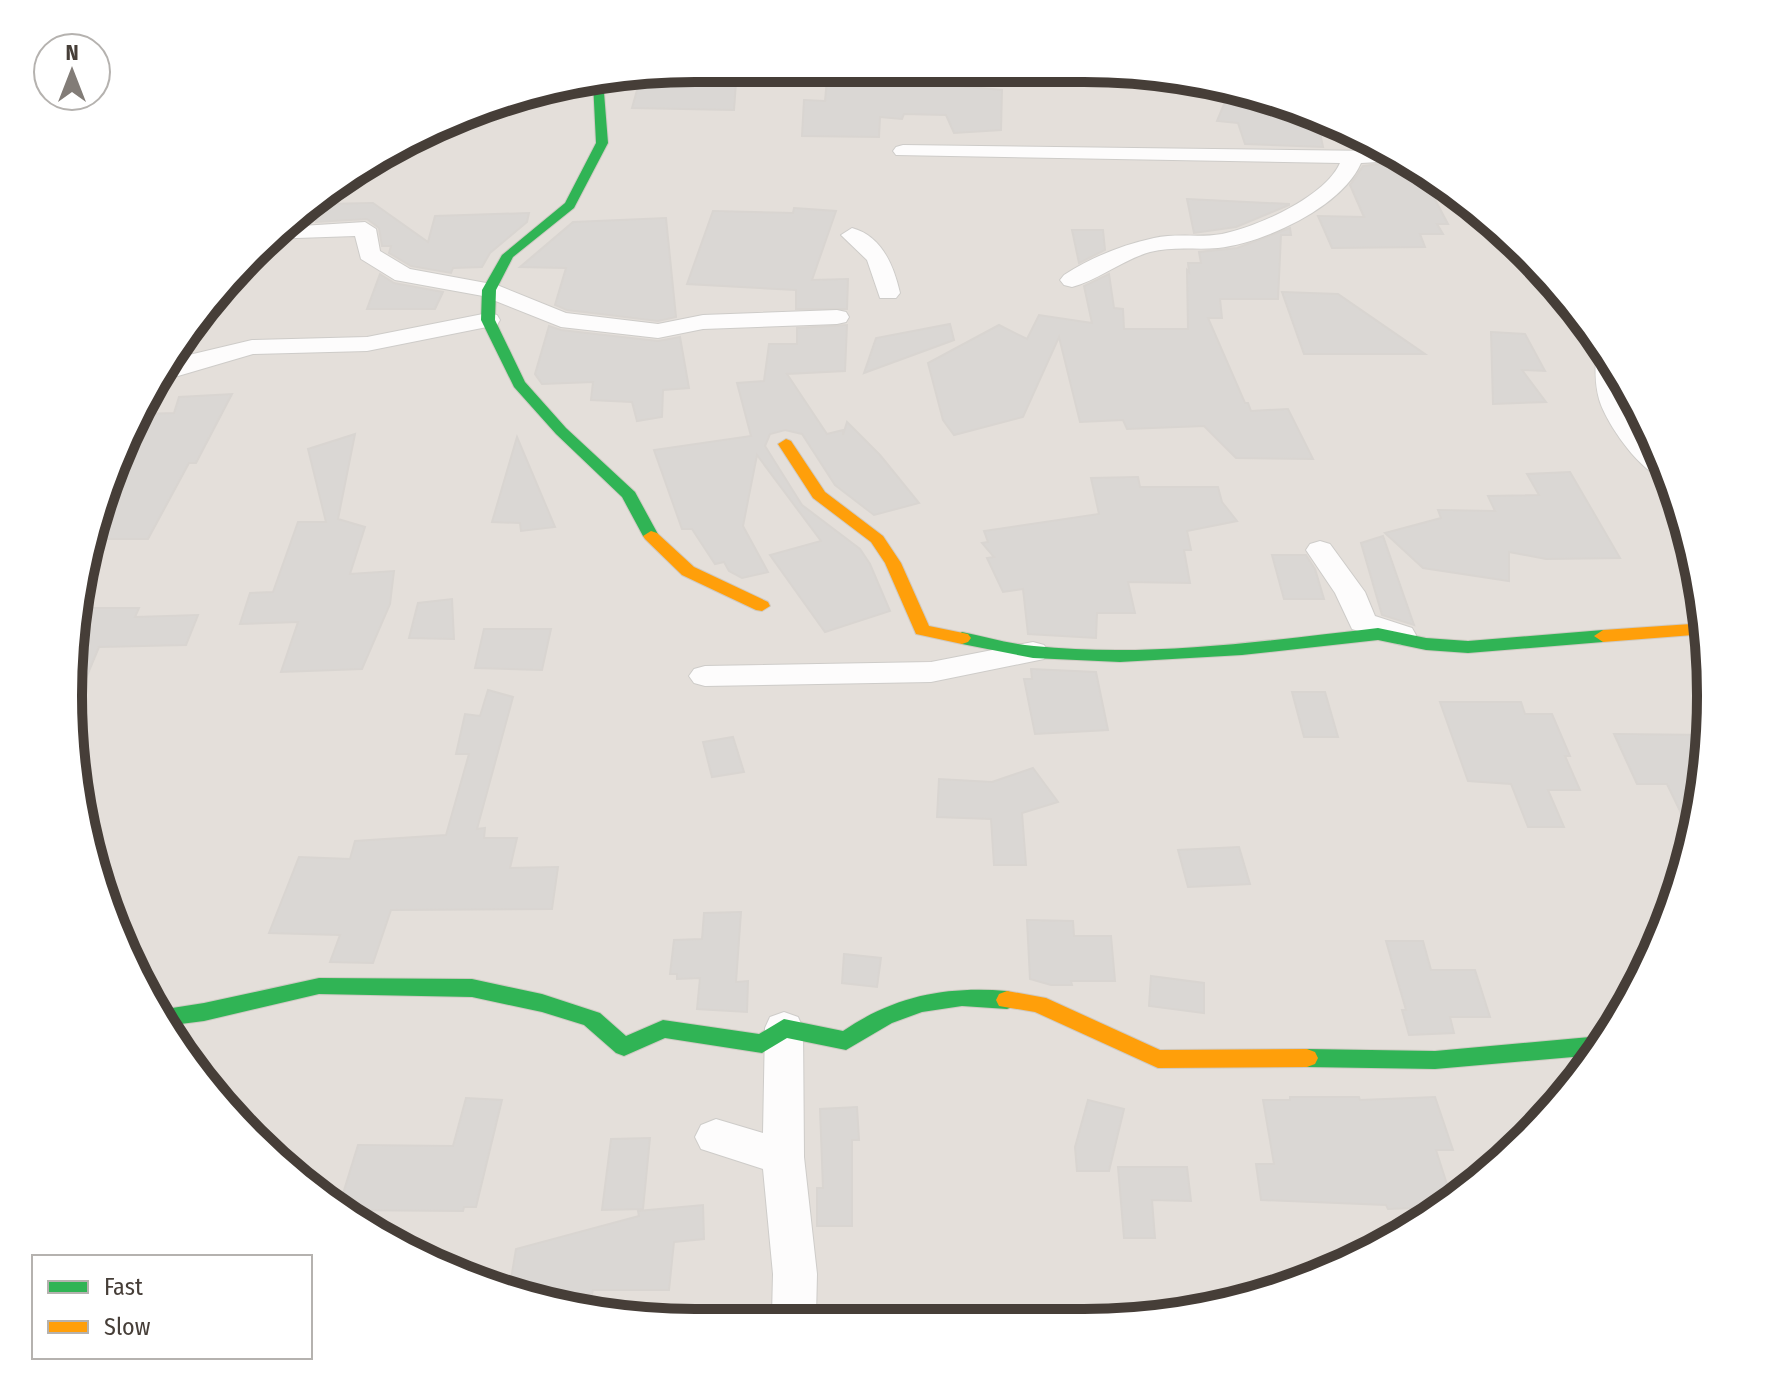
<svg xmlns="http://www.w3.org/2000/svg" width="1779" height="1391" font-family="'Fira Sans Condensed',sans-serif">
<rect width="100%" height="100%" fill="#f1eeeb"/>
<!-- residential -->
<path fill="#e4dfda" d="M696,68l428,1 161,32 181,97 90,84 71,99 51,112 28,120 4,123 -20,121 -44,116 -64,104 -84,90 -100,72 -113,51 -160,32 -551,-11 -119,-36 -108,-58 -96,-78 -99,-129 -62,-152 -22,-162 21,-162 63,-152 99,-130 130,-100 152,-62z"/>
<!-- building -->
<g fill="#dad7d4" stroke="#d9d5d1" stroke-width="2">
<path d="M695,68h20l11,14h10l-2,28 -102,-2 9,-32h20l1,-4z"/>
<path d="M906,72l-8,8 61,2v4l43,4 -1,40 -47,3 -8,-18 -42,-1 -2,5 -22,-2 -1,20 -77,-1 2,-36 21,1 2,-22z"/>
<path d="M1230,90l53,11 11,15 23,2 6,29 -78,-3 -7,-21 -21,-2z"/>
<path d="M1399,162l23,13 26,49h-11l6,10h-23l5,13 -93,1 -14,-32 46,1 -14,-32 13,-19z"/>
<path d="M1187,199l102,5v1l-53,22 -42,6z"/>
<path d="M373,203l55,39 7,-26 94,-3 -2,9 -37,31 -8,14 -29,1 -2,5 -40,-7 -22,-13 2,-7h-9l-3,-18 -12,-9 -51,3 7,-18z"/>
<path d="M794,208l42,3 -24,69 36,-1 -1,30h-51v-19l-109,-6 26,-73 80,2z"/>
<path d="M666,218l10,99 -18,4 -91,-11 -12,-5 11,-37 -46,-1 53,-45z"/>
<path d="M1290,228l1,7h-10l-3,64h-58l2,19h-14l37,85h3l3,8 37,-2 25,50 -77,-1 -32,-32 -77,3 -4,-9 -43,2 -21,-85 -36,80 -69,18 -11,-15 -15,-57 71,-38 28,14 12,-24 53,8 -8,-37 25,-12 5,34 9,1 1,20h64l-1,-59 2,2 -1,-9h13l-2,-11 38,-4z"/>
<path d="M1072,230h31l2,20 -26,13z"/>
<path d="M380,274l14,9 49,9 -8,17h-68z"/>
<path d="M1282,292l56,2 87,60h-121z"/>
<path d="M950,324l4,16 -90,33 12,-35z"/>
<path d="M847,325l-2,46 -58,3 40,60 16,-4v5l4,-13 33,33 39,48 -45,12 -39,-30 -33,-51 -17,-4 -15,4 -5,12 37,59 58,44 10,15 20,47 -65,21 -55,-77 51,-14 -64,-86 -14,71 25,46 -26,6 -13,-7 -5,-9 -9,2 -23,-35h-10l-28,-79 97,-14 -14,-53 27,-2 5,-37h28v-16z"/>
<path d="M549,326l12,4 97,11 22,-4 9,51 -26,2 -1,27 -25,4 -5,-19 -41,-2 2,-18 -51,2 -7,-10z"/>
<path d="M1491,332l34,2 20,37 -23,-1 24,32 -53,2z"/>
<path d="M232,394l-36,69h-7l-41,76h-60l38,-94 18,-31 30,-1 5,-16z"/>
<path d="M355,434l-17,85 27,8 -15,47 44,-3 -4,33 -28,65 -81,3 17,-50 -58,2 10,-31 23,-1 25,-70h28l-18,-73z"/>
<path d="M517,437l38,90 -34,4 -1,-8 -28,-1z"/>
<path d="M1570,472l50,86 -74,1 -37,-7v29l-86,-13 -38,-35 56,-15 -3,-8 57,1 -7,-15 51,-1 -12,-21z"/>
<path d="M1138,477l2,10h78l4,15 15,19 -50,10 4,19h-7l6,33 -62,-1 7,31h-38l-1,25 -68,-4 -5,-45 -20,3 -16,-34 7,-1 -12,-14 6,-1 -4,-11 115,-17 -8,-36z"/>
<path d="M1383,536l31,89 -32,-10 -21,-72z"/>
<path d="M1272,555h34l9,14 9,30h-40z"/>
<path d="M452,599l2,40 -45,-1 9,-35z"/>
<path d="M80,608h59l-4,9 63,-2 -12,30 -87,2 -23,55 -8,-2v-4z"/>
<path d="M484,629h67l-9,41 -67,-2z"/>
<path d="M1031,669l65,3 12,58 -73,4 -11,-55h8z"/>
<path d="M488,690l25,7 -36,132 8,-1 -1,10h33l-7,30 48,-1 -6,42 -161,1 -18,53 -43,-1 10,-27 -71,-2 30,-76 51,2 5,-18 91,-6 23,-81h-13l9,-40 15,2z"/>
<path d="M1292,692h33l13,45h-34z"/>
<path d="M1440,702h81l4,12h27l18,42h-5l15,34h-32l16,37h-36l-17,-43 -43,-3z"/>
<path d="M1614,734l96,1 -17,103 -26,-54h-30z"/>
<path d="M733,737l11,35 -32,5 -9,-35z"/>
<path d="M1033,768l25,34 -36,11 4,52h-32l-3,-46 -54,-2 2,-38 53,3z"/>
<path d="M1239,847l11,37 -62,3 -10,-37z"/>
<path d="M741,912l-5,70 12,-1 -1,31 -50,-3 3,-31 -23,1v-5h-7l4,-34 28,-1 2,-26z"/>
<path d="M1027,920l46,1 1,15h37l4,45h-44l1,4h-21l-21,-6z"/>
<path d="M1386,941h37l8,29h44l15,47h-40l4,16 -45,2 -7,-25h4z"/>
<path d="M844,954l37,4 -4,29 -35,-4z"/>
<path d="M1151,976l53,7v30l-55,-7z"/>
<path d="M1290,1097h69l1,3 75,-3 18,53h-17l16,50 -10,7 -54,2 -2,-4 -125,-5 -5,-36h18l-11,-64h27z"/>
<path d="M466,1098l36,2 -26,107h-12l-1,4 -125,-1 20,-65 95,1z"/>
<path d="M1088,1100l36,9 -15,62h-32l-2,-24z"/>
<path d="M857,1107l2,33h-7v86h-35v-38h6l-3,-79z"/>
<path d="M650,1138l-7,71 -41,1 9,-71z"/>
<path d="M1118,1167h69l4,34 -39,-1 3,38h-31z"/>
<path d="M703,1205l1,34 -30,3 -5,48h-76l-1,4h-73l-10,-3 7,-42 123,-33 -1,-5z"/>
</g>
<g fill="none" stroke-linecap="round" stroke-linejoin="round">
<defs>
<g id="street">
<path d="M903,145l474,6 20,10 -36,2c-19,44 -97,80 -143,85 -23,2 -45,-2 -68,4 -28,8 -53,29 -78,35l-8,-2 -4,-5 4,-5c28,-18 58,-30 90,-37 23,-5 45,0 68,-4 35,-7 103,-37 118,-71l-444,-8 -3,-4 3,-4z"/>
<path d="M1464,199h3l85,80c-24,5 -77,-56 -91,-75z"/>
<path d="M365,222l11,7 4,22 30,18 87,16 69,28 92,11 45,-9 134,-5 9,2 3,5 -3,5 -9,2 -134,5 -45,9 -97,-11 -78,-31 -88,-16 -34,-21 -6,-23 -87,3 17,-12z"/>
<path d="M852,228c30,8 42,38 48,65l-4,5h-16l-13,-38 -26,-25z"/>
<path d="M488,313l9,2 3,5 -3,5 -130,26 -114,3 -75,22 -20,-2 10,-14 84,-20 115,-3z"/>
<path d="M1604,350l16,22 2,19 13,30 22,26 14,32c-26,1 -61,-51 -70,-74 -6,-16 -6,-32 -5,-49z"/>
<path d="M1320,541l10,3 35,48 10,24 37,12 4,7 -4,7 -11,3 -49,-16 -17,-36 -29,-43 4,-6z"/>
<path d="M1033,642l11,3 5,7 -5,7 -113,23 -226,4 -11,-3 -5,-7 5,-7 11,-3 226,-4z"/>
<path d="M784,1012l14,5 5,11 1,129 13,117 -1,42 -44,-1 1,-41 -10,-105 -62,-20 -6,-12 6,-12 15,-6 47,14 2,-105 5,-11z"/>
</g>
<g id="fast">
<path d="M603,80l5,63 -34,65 -61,49 -17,33 -1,30 30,62 41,46 69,64 24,44 -8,5 -8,-5 -21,-39 -66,-63 -42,-47 -33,-67 1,-30 20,-35 63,-52 31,-60 -3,-61z"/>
<path d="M1378,628l48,10 42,3 135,-11 9,6 -9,6 -135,11 -42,-3 -48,-10 -136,15 -122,7 -87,-4 -71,-14 -9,-6 9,-6c24,5 48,12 72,14 114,12 231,-5 344,-18z"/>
<path d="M319,978l153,1 70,15 58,19 26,23 37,-16 96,14 25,-15 59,12c51,-35 103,-45 164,-40l8,3 3,6 -3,6 -8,3 -45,-3 -40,6 -30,11 -46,27 -59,-12 -25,15 -97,-15 -41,18 -8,-3 -32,-28 -42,-13 -70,-15 -153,-3 -115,27 -39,5 -12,-15 51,-8z"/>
<path d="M1601,1036l5,2 -10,17 -161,14 -128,-2 -8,-3 -3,-6 3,-6 8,-3 128,2z"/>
</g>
<g id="slow">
<path d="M786,439l5,2 34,51 58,44 18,27 28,63 39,8 3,4 -3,4 -6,2 -46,-10 -31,-71 -14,-21 -58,-44 -35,-54z"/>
<path d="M651,531l6,2 37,34 74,35 2,4 -8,5 -6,-1 -74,-35 -37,-36 -2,-3z"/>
<path d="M1706,623v11l-103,8 -9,-6 9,-6z"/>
<path d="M1007,991l39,7 114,52 147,-1 8,3 3,6 -3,6 -8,3 -149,1 -123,-56 -36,-6 -3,-6 3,-6z"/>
</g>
</defs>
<!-- street casing -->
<use href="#street" stroke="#ceccc9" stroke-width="2"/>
<!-- fast casing -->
<use href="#fast" stroke="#cfcac3" stroke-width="2"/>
<!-- slow casing -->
<use href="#slow" stroke="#cfcac3" stroke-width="2"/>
<!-- street -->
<use href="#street" fill="#fdfcfc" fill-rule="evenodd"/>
<!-- fast -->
<use href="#fast" fill="#30b455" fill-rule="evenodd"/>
<!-- slow -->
<use href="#slow" fill="#ff9f0a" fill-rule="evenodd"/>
</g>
<!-- crop -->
<path d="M0 0H1779V1391H0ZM695 82H1084A613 613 0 0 1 1697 695V696A613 613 0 0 1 1084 1309H695A613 613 0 0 1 82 696V695A613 613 0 0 1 695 82Z" fill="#fff" fill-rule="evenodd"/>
<path fill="none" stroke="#463e38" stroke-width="10" d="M695 82H1084A613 613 0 0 1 1697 695V696A613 613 0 0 1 1084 1309H695A613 613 0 0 1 82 696V695A613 613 0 0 1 695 82Z"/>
<!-- legend -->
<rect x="32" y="1255" width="280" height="104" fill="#ffffff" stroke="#b5b2af" stroke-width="2"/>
<rect x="48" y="1281" width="40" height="12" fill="#30b455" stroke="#b5b2af" stroke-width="2"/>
<text x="104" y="1295" font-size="24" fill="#463e38">Fast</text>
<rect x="48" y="1321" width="40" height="12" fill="#ff9f0a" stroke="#b5b2af" stroke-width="2"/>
<text x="104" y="1335" font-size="24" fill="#463e38">Slow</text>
<!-- north arrow -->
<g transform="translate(72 72)"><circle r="38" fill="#ffffff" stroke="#b5b2af" stroke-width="2"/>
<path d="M0-6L14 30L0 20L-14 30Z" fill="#827c77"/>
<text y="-12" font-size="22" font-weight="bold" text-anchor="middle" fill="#463e38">N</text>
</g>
</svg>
